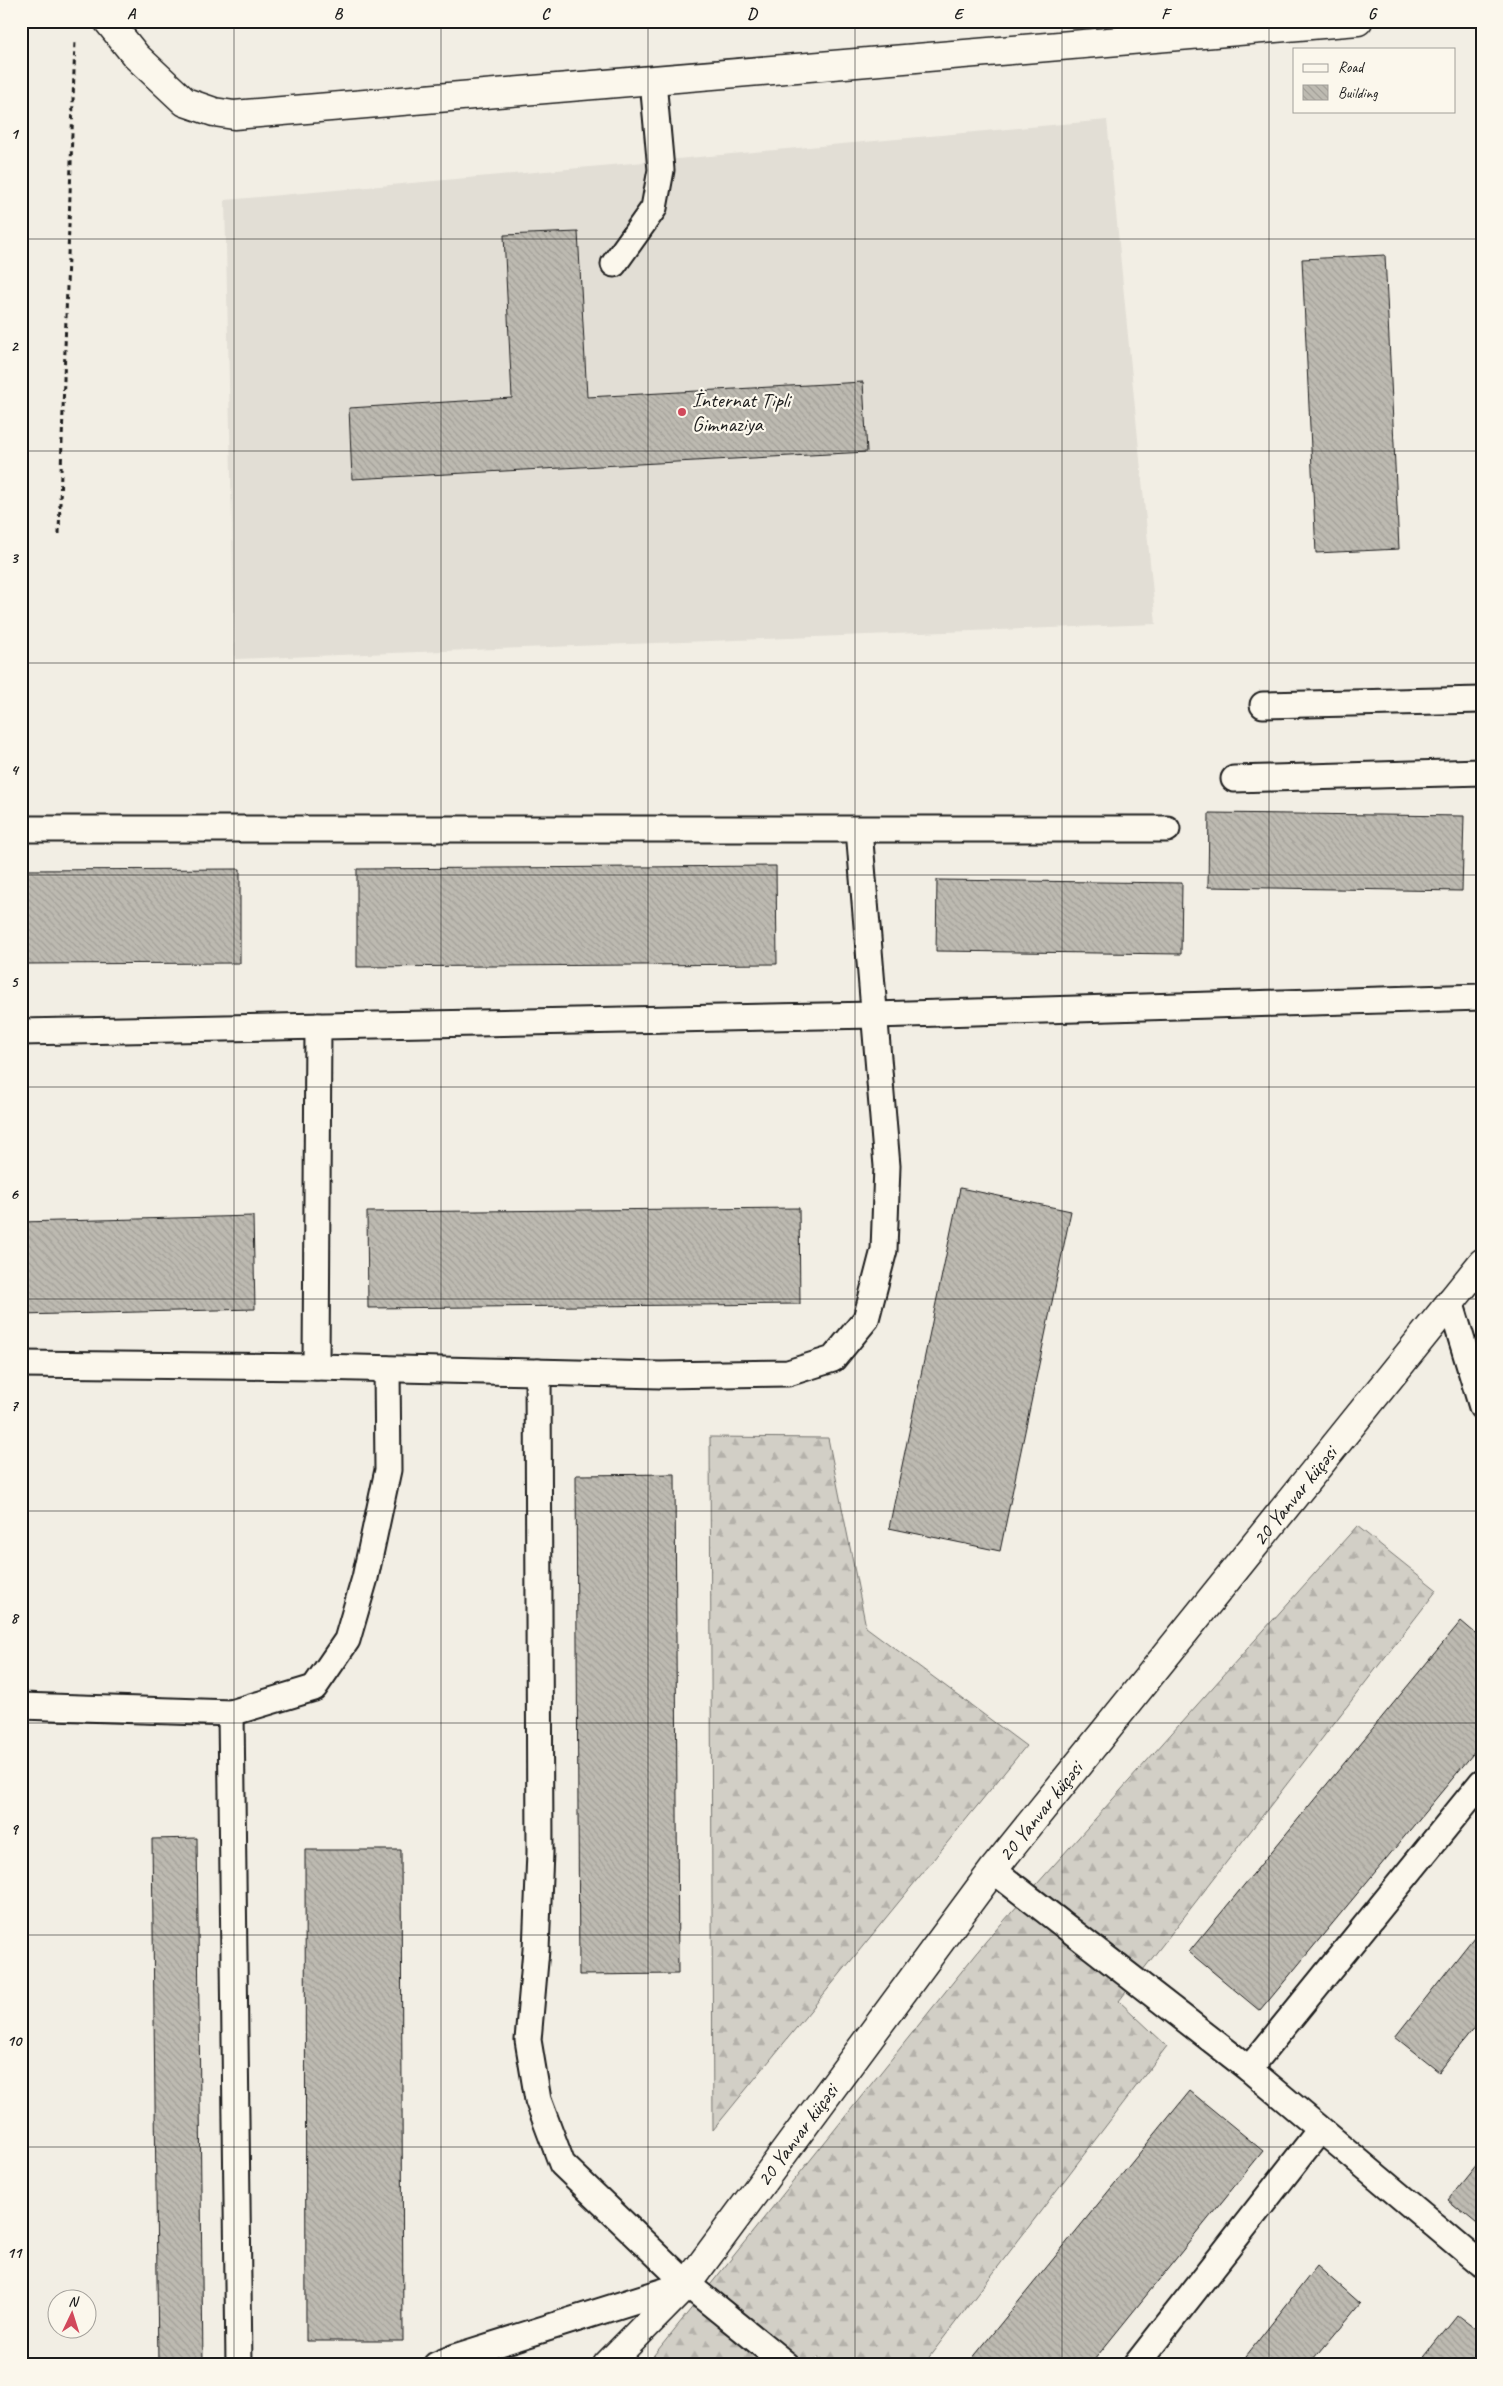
<svg xmlns="http://www.w3.org/2000/svg" width="1503" height="2386" font-family="Caveat,sans-serif">
<defs>
<pattern id="forest-firs" width="22" height="20" patternUnits="userSpaceOnUse" patternTransform="scale(1.25)"><rect width="22" height="20" fill="#d2cfc6"/><path d="M5 1l3.5 6h-7zM16 11l3.5 6h-7z" fill="#b4b1aa"/></pattern>
<pattern id="building-back-hatch" width="6" height="6" patternUnits="userSpaceOnUse" patternTransform="scale(1.25)"><rect width="6" height="6" fill="#bdbab1"/><path d="M-1 5l2 2M0 0l6 6M5-1l2 2" fill="none" stroke="#a29f98"/></pattern>
</defs>
<rect width="100%" height="100%" fill="#f2eee4"/>
<filter id="ink" filterUnits="userSpaceOnUse"><feTurbulence type="fractalNoise" baseFrequency=".02" numOctaves="2"/><feDisplacementMap in="SourceGraphic" scale="10" xChannelSelector="R" yChannelSelector="G"/><feConvolveMatrix kernelMatrix="1 2 1 2 8 2 1 2 1" color-interpolation-filters="sRGB"/></filter>
<g filter="url(#ink)">
<!-- built -->
<path fill="#e2ded5" d="M1107,120l49,504 -921,35 -10,-459z"/>
<!-- forest -->
<g fill="url(#forest-firs)" stroke="#777671">
<path d="M710,1437l118,1 38,189 160,119 -313,384z"/>
<path d="M1357,1526l80,64 -318,411 48,45 -244,319h-95l-11,-8 -6,8h-165l340,-424z"/>
</g>
<!-- building -->
<g fill="url(#building-back-hatch)" stroke="#1c1c1c">
<path d="M578,232l9,165 276,-15 4,70 -515,27 -3,-71 163,-10 -8,-163z"/>
<path d="M1385,255l14,294 -83,4 -14,-294z"/>
<path d="M1209,813l255,3 -2,75 -254,-4z"/>
<path d="M776,866l1,98 -420,3v-98z"/>
<path d="M240,869v94l-219,1v-94z"/>
<path d="M937,880l245,3 -1,71 -245,-3z"/>
<path d="M960,1188l111,23 -71,340 -111,-23z"/>
<path d="M799,1208l1,96 -432,4 -1,-96z"/>
<path d="M253,1216l2,93 -234,6v-93z"/>
<path d="M675,1474l3,500 -99,1 -3,-500z"/>
<path d="M1461,1621l21,18v104l-222,268 -71,-59z"/>
<path d="M197,1838l6,527h-45l-6,-526z"/>
<path d="M305,1850h96l2,491h-97z"/>
<path d="M1482,1927v91l-43,54 -44,-35z"/>
<path d="M1190,2091l73,60 -173,214h-123z"/>
<path d="M1482,2158v70l-34,-28z"/>
<path d="M1317,2266l43,38 -51,61h-70z"/>
<path d="M1457,2315l25,19v31h-65z"/>
</g>
<g fill="none" stroke-linecap="round" stroke-linejoin="round">
<defs>
<g id="lane">
<path d="M614,264l40,-56 7,-38 -8,-89"/>
<path d="M1263,705l219,-5"/>
<path d="M1234,779l248,-7"/>
<path d="M21,829h1146"/>
<path d="M21,1032l854,-17 607,-18"/>
<path d="M1450,1301l32,106"/>
<path d="M21,1364l295,3 344,8 128,-2 45,-14 33,-40 18,-69 3,-84 -28,-336"/>
<path d="M316,1367l2,-341"/>
<path d="M21,1706l210,7 83,-25 33,-48 18,-62 23,-108 -1,-101"/>
<path d="M231,1713l8,652"/>
<path d="M993,1870l256,199 233,196"/>
<path d="M1249,2069l233,-287"/>
<path d="M687,2284l100,81"/>
<path d="M436,2365l19,-8 232,-73 -125,-120 -24,-64 -10,-60 8,-90 4,-98 -2,-480"/>
<path d="M1136,2365l184,-235"/>
</g>
<g id="street">
<path d="M108,21l28,35 49,46 29,10 20,3 1124,-94"/>
<path id="s1" d="M607,2365l80,-81 306,-414 489,-607"/>
</g>
</defs>
<!-- lane casing -->
<use href="#lane" stroke="#1c1c1c" stroke-width="29"/>
<!-- street casing -->
<use href="#street" stroke="#1c1c1c" stroke-width="31"/>
<!-- path -->
<path stroke="#1c1c1c" stroke-width="3" stroke-dasharray="5 4" stroke-linecap="butt" d="M59,534l16,-494"/>
<!-- lane -->
<use href="#lane" stroke="#fbf7ec" stroke-width="25"/>
<!-- street -->
<use href="#street" stroke="#fbf7ec" stroke-width="28"/>
</g>
</g>
<!-- grid -->
<path fill="none" stroke="#1c1c1c" stroke-width="1" stroke-opacity="0.55" d="M234,21v2344M441,21v2344M648,21v2344M855,21v2344M1062,21v2344M1269,21v2344M21,239h1461M21,451h1461M21,663h1461M21,875h1461M21,1087h1461M21,1299h1461M21,1511h1461M21,1723h1461M21,1935h1461M21,2147h1461"/>
<!-- markers -->
<circle fill="#d1495b" stroke="#fbf7ec" stroke-width="2" cx="682" cy="412" r="5"/>
<g text-anchor="middle" stroke-width="4.5" stroke-linejoin="round" paint-order="stroke">
<!-- poi labels -->
<g font-size="21" fill="#1c1c1c" stroke="#fbf7ec" text-anchor="start">
<text x="692" y="407">İnternat Tipli<tspan x="692" dy="24">Gimnaziya</tspan></text>
</g>
<!-- street labels -->
<g font-size="21" fill="#1c1c1c" stroke="#fbf7ec">
<text dy="7" stroke="none"><textPath href="#s1" startOffset="1109">20 Yanvar küçəsi</textPath></text>
<text dy="7" stroke="none"><textPath href="#s1" startOffset="704">20 Yanvar küçəsi</textPath></text>
<text dy="7" stroke="none"><textPath href="#s1" startOffset="299">20 Yanvar küçəsi</textPath></text>
</g>
</g>
<!-- margin -->
<rect width="1503" height="2386" fill="none" stroke="#fbf7ec" stroke-width="55"/>
<!-- legend -->
<rect x="1293" y="48" width="162" height="65" fill="#fbf7ec" stroke="#a29f99"/>
<rect x="1303" y="64" width="25" height="8" fill="#fbf7ec" stroke="#a29f99"/>
<text x="1338" y="72" font-size="15" fill="#1c1c1c">Road</text>
<rect x="1303" y="85" width="25" height="15" fill="url(#building-back-hatch)" stroke="#a29f99"/>
<text x="1338" y="98" font-size="15" fill="#1c1c1c">Building</text>
<!-- north arrow -->
<g transform="translate(72 2314) rotate(4)"><circle r="24" fill="#fbf7ec" stroke="#a29f99"/>
<path d="M0-4L9 19L0 12L-9 19Z" fill="#d1495b"/>
<text y="-8" font-size="14" font-weight="bold" text-anchor="middle" fill="#1c1c1c">N</text>
</g>
<rect x="28" y="28" width="1448" height="2330" fill="none" stroke="#1c1c1c" stroke-width="2"/>
<g font-size="16" text-anchor="middle" font-weight="bold" fill="#1c1c1c">
<text x="131" y="19">A</text>
<text x="338" y="19">B</text>
<text x="545" y="19">C</text>
<text x="752" y="19">D</text>
<text x="958" y="19">E</text>
<text x="1165" y="19">F</text>
<text x="1372" y="19">G</text>
<text x="14" y="139">1</text>
<text x="14" y="351">2</text>
<text x="14" y="563">3</text>
<text x="14" y="775">4</text>
<text x="14" y="987">5</text>
<text x="14" y="1199">6</text>
<text x="14" y="1411">7</text>
<text x="14" y="1623">8</text>
<text x="14" y="1834">9</text>
<text x="14" y="2046">10</text>
<text x="14" y="2258">11</text>
</g>
</svg>
